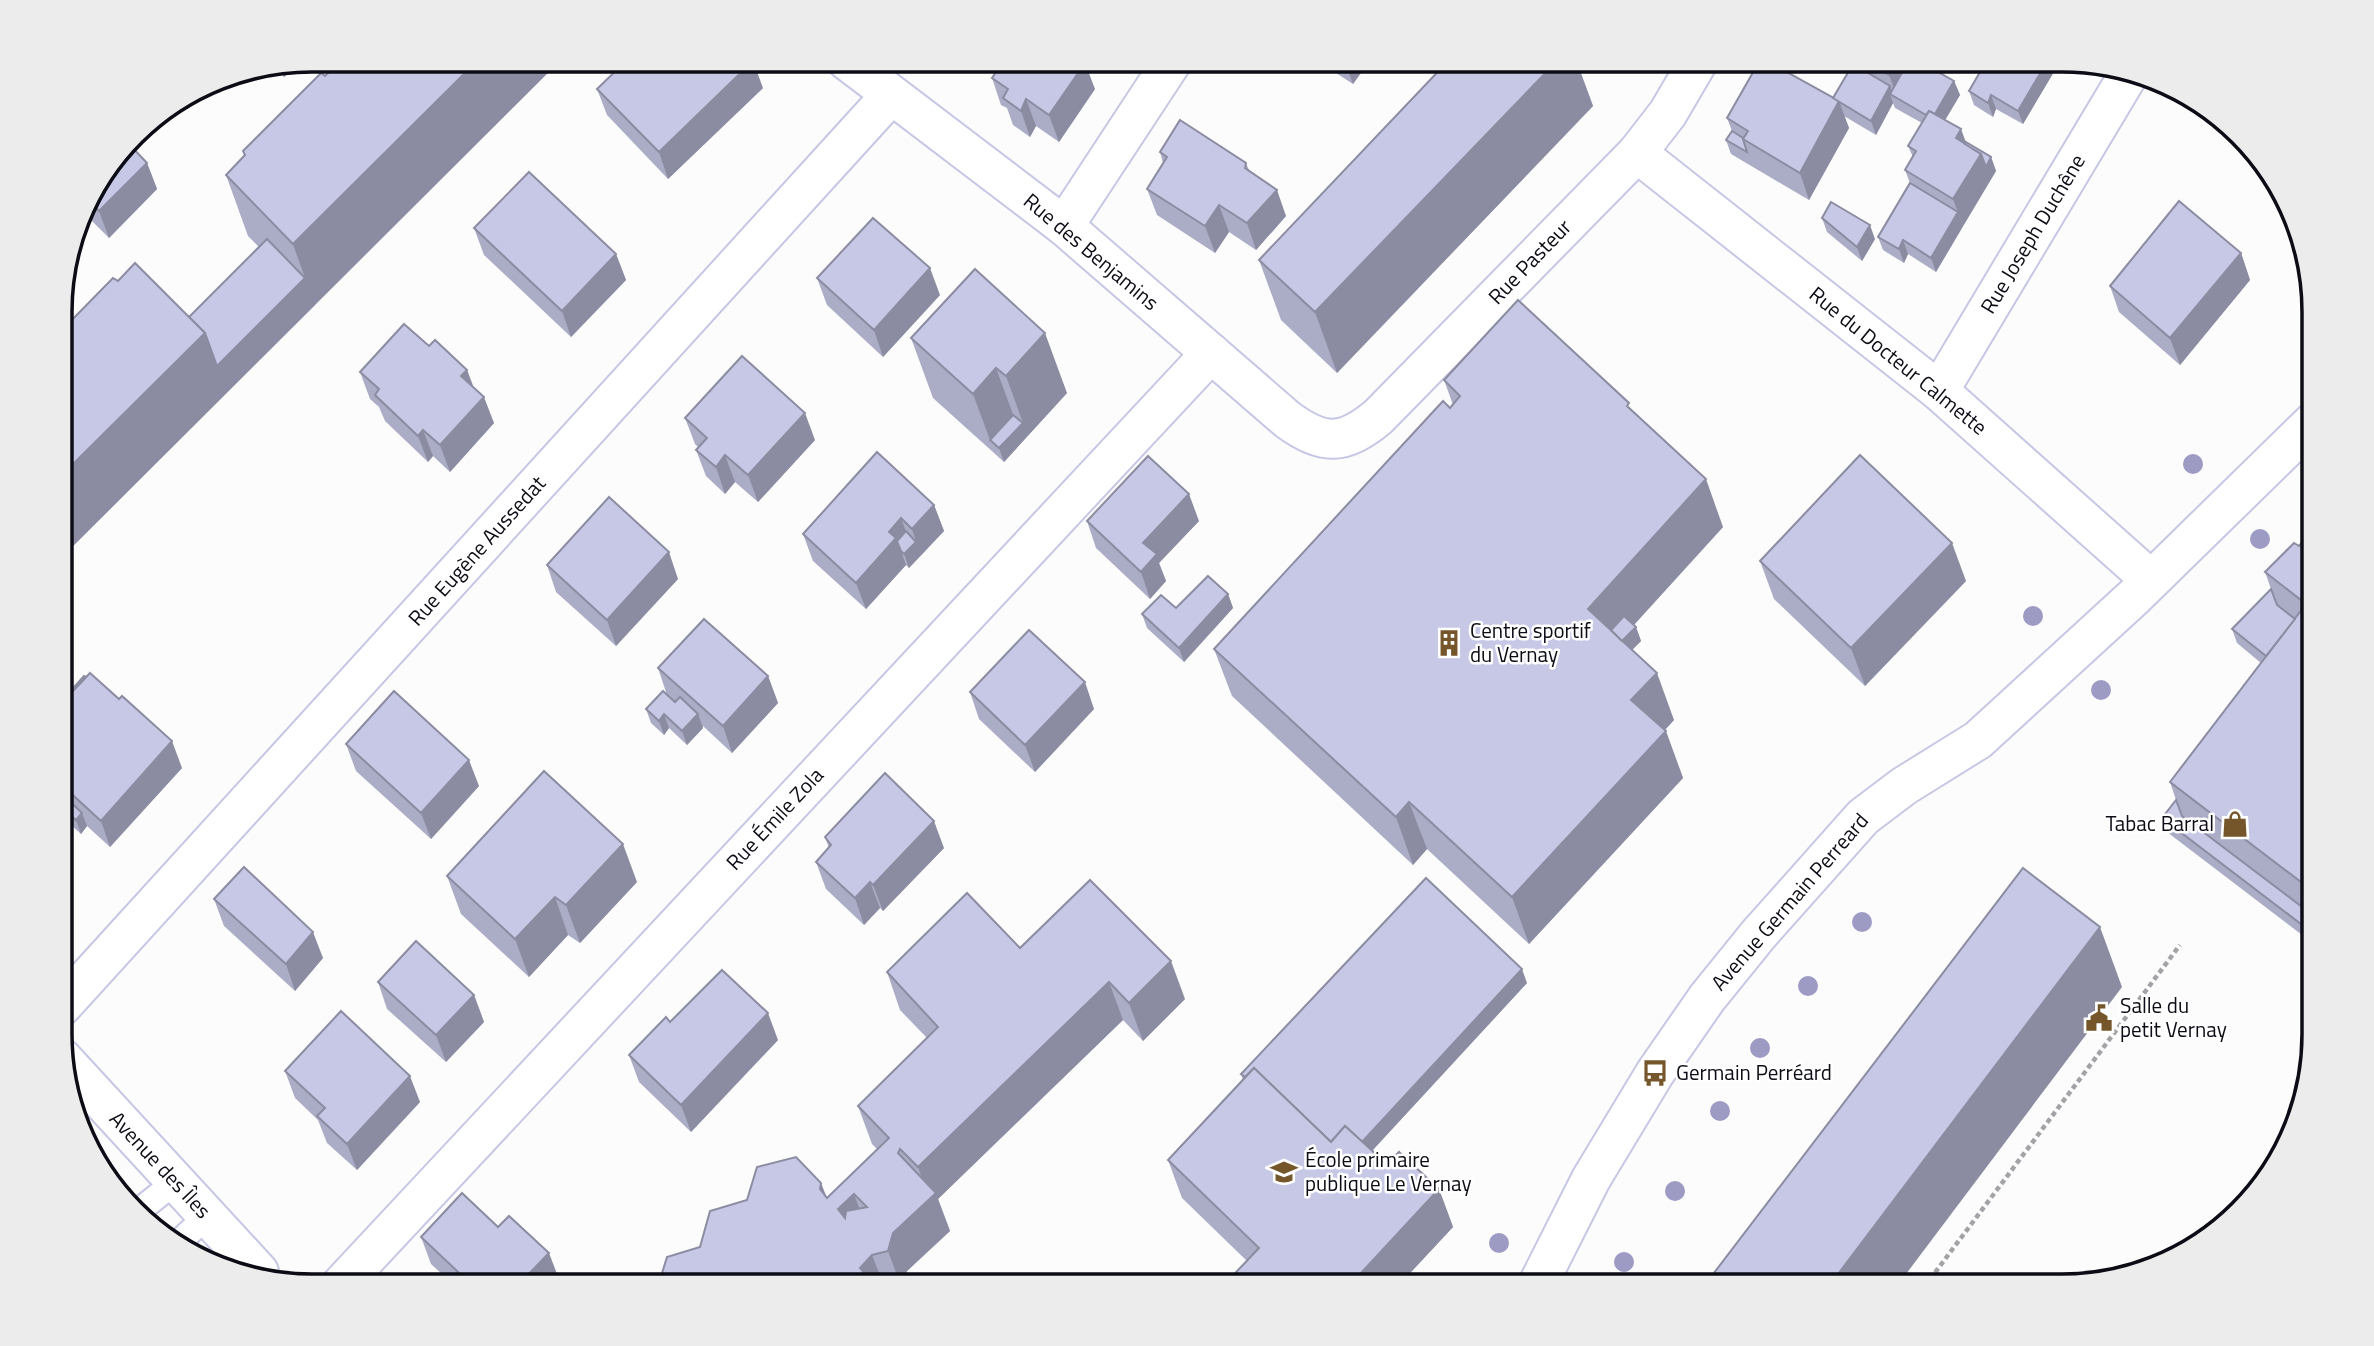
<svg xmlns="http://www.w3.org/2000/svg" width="2374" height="1346" font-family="'Titillium Web',sans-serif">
<rect width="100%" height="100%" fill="#fcfcfc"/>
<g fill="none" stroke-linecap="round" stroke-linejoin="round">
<defs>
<g id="service">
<path d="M140,1210l35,-28"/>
<path d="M177,1244l30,-28"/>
</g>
<g id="minor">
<path d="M846,60l218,166 224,194c36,26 56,25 90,-3l259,-264 31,-40 31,-53"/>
<path d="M1637,153l302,238 212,189"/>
<path d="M1064,226l109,-166"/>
<path d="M1939,391l188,-314"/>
<path d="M62,1006l829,-911"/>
<path d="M340,1286l871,-933"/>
</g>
<path id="tertiary" d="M62,1058l197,214"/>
<path id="secondary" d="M1537,1286l54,-107 64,-106 52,-75 51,-63 105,-118 41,-31 74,-46 156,-143 180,-176"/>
</defs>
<!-- service casing -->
<use href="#service" stroke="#c6c7e5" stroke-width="28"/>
<!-- minor casing -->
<use href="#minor" stroke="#c6c7e5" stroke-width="42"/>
<!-- tertiary casing -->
<use href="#tertiary" stroke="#c6c7e5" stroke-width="42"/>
<!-- secondary casing -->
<use href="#secondary" stroke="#c6c7e5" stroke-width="42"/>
<!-- path -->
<path stroke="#a3a3a7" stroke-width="4.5" stroke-dasharray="5 3.5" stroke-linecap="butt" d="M1925,1286l255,-341"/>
<!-- service -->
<use href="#service" stroke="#fff" stroke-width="24"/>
<!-- minor -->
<use href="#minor" stroke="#fff" stroke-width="38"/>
<!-- tertiary -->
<use href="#tertiary" stroke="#fff" stroke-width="38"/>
<!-- secondary -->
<use href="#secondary" stroke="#fff" stroke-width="38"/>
</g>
<!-- trees -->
<g fill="#9d9ac4">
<circle cx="2193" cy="464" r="10"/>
<circle cx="2260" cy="539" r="10"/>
<circle cx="2033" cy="616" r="10"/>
<circle cx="2101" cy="690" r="10"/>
<circle cx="1862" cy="922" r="10"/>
<circle cx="1808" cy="986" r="10"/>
<circle cx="1760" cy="1048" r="10"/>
<circle cx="1720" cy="1111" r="10"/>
<circle cx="1675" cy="1191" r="10"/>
<circle cx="1499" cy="1243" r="10"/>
<circle cx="1624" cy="1262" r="10"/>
</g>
<!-- wall -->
<g fill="#abacc6">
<path d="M1316,60h54l-17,24z"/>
<path d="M1449,60h127l17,46 -256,267 -56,-53 -22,-60z"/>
<path d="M1843,60h79l-1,2 33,19 6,14 -15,25 21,22 25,15 5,14 -60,101 -28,-18 -4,9 -21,-13 -5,-13 32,-54 -5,-13 8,-13 -5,-11 14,-23 -27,-15 -2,-5 -17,32 -32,-19 5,12 -40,72 -78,-46 -5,-14 6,-9 -5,-13 106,-20 15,-25z"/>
<path d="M2061,60l-38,64 -27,-15 -3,8 -19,-12 -5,-14z"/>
<path d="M300,62l-16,15 -9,-10z"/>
<path d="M321,73l-6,232 -253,252v-227l127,-13 70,-70 -11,-11 -22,-61 19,-19 -2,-5z"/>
<path d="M992,78l103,11 -36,53 -23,-16 -6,11 -17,-12 -6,-17 -6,-3z"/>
<path d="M763,88l-95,91 -61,-64 -10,-26z"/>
<path d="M129,144l18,19 10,26 -48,49 -27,-27 4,-11z"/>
<path d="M1160,152l86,11 3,7 37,46 -30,34 -27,-18 -14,21 -58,-38 -10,-26 16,-26z"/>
<path d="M2252,153l20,19 5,13 -19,-15z"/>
<path d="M1822,218l53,21 -13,22 -35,-29z"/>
<path d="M474,228l142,26 10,26 -55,57 -87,-82z"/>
<path d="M2241,253l9,27 -70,85 -61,-53 -9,-26z"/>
<path d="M817,278l123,17 -57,62 -56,-52z"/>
<path d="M911,338l156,55 -63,69 -71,-64z"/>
<path d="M429,346l38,24 6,17 21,36 -44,49 -17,-16 -5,6 -43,-41 -6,-14 -9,-8 -10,-27z"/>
<path d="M1444,380l189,32 90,115 -89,98 2,2 5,14 -9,9 42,70 -9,10 18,48 -154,166 -102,-95 -14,16 -181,-169 -18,-47 239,-244z"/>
<path d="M685,418l130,22 -57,62 -23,-20 -10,12 -19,-18 -10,-26 2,-3 -3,-3z"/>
<path d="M934,505l10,26 -35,37 -3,-3 -40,44 -53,-48 -10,-27z"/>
<path d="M1087,521h112l-40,42 7,18 -16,18 -54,-51z"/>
<path d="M2314,526v418l-147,-112 -5,-14 14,-18 -6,-18 91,-119 -24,-20 -5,-14 39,-40 -6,-17 34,-26z"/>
<path d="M1760,561l206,20 -101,105 -91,-87z"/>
<path d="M547,565l131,14 -62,67 -60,-54z"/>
<path d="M1228,594l5,14 -49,54 -37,-34 -5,-14 34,-6z"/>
<path d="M658,668l110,8 10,27 -46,50 -29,-27v2l-16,17 -18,-17 -5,7 -13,-12 -5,-14 30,-7 -9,-7z"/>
<path d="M62,690l5,5 115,73 -72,79 -23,-21 -6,8 -19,-17z"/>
<path d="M970,692l124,17 -59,63 -56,-53z"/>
<path d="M346,744l133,42 -48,53 -75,-68z"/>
<path d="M825,837l119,11 -61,63 -3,-3 -16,17 -38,-36 -10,-27 13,-14z"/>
<path d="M447,876l190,6 -57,61 -12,-8 -39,42 -68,-63z"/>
<path d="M214,899l109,59 -28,33 -71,-65z"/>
<path d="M1020,948l165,51 -42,42 -20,-21 -185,179 12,32 -43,40 -5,15h-244l42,-39 121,-64 6,15 51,-48 -6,-6 -14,-38 69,-68 -27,-28 -13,-38z"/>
<path d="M378,982l96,13 10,27 -38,40 -59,-53z"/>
<path d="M1527,983l-155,168 15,13 52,25 14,38 -55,59h-175l24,-25 -65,-63 -14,-38 75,-80 -2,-6z"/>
<path d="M670,1022l108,18 -87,92 -52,-50 -10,-27z"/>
<path d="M285,1071l135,31 -63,68 -30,-27 -9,-23 -23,-22z"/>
<path d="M498,1227l61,52 -7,7h-97l-24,-22 -10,-27z"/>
</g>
<!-- shaded-wall -->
<g fill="#8b8ca1">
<path d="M478,60h83l-499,497v-82l143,-142 100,-55 -12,-34z"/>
<path d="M1344,60h26l-17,24z"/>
<path d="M1558,60h18l17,46 -256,267 -22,-61z"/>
<path d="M1898,60h24l-22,40 -2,-2 -9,-23z"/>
<path d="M2048,60h13l-38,64 -5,-13z"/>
<path d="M753,61l10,27 -95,91 -9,-27z"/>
<path d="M300,62l-16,15 -4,-11z"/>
<path d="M1085,63l10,26 -36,53 -10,-27z"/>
<path d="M1954,81l6,14 -22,37 -5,-14z"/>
<path d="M1890,86l3,10 -3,-2 3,9 -17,32 -5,-14z"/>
<path d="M1991,95l5,14 -3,8 -5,-14z"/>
<path d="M1026,99l10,27 -6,11 -9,-26z"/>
<path d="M1839,101l10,27 -40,72 -9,-27z"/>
<path d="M1961,129l10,27 -15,-18z"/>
<path d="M1981,154l10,3 5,14 -33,55 -10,-27z"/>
<path d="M147,163l10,26 -48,49 -10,-27z"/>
<path d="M1277,190l9,26 -30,34 -9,-27z"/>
<path d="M1219,205l10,27 -14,21 -10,-27z"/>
<path d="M1958,212l5,14 -27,46 -5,-14z"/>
<path d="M1870,225l5,14 -13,22 -5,-14z"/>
<path d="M1903,240l5,14 -4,9 -5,-14z"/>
<path d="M2241,253l9,27 -70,85 -10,-27z"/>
<path d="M616,254l10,26 -55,57 -9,-26z"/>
<path d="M930,268l10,27 -57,62 -9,-27z"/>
<path d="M1045,333l22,60 -63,69 -5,-14 -9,-8 -17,-46 23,-26 22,60 5,-5 -17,-47z"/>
<path d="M467,370l10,26 -16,-20z"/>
<path d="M484,397l10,26 -44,49 -10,-27z"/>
<path d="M805,413l10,27 -57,62 -10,-27z"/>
<path d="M423,430l10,26 -5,6 -10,-26z"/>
<path d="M725,455l10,27 -10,12 -9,-27z"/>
<path d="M1706,479l17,48 -113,124 -22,-42z"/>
<path d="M1189,494l10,27 -40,42 7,18 -16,18 -9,-27 2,-29z"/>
<path d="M934,505l10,26 -35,37 -5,-14 12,-12 -4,-13z"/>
<path d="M901,518l10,27 -10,6 5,14 -40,44 -10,-26 33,-51z"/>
<path d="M1952,543l14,38 -101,105 -14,-38z"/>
<path d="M669,552l9,27 -62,67 -9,-26z"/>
<path d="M1228,594l5,14 -49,54 -5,-14z"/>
<path d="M1636,627l5,14 -25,25 -5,-14z"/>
<path d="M1657,673l17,47 -25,27 -18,-47z"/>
<path d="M768,676l10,27 -46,50 -9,-27z"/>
<path d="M1085,682l9,27 -59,63 -10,-27z"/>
<path d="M664,714l5,14 -5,7 -5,-14z"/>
<path d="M698,714l5,14 -16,17 -5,-14z"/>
<path d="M1666,731l17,47 -154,166 -17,-47z"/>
<path d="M172,741l10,27 -72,79 -9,-26z"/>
<path d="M469,760l10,26 -48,53 -10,-26z"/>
<path d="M1409,802l18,47 -14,16 -17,-48z"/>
<path d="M82,813l5,13 -6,8 -5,-14z"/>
<path d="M934,821l10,27 -61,63 -10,-26z"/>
<path d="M623,844l14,38 -57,61 -14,-38z"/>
<path d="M870,882l10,26 -16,17 -9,-27z"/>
<path d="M555,897l13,38 -39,42 -14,-38z"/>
<path d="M2100,927l22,60 -225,299h-68z"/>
<path d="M313,932l10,26 -28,33 -9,-27z"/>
<path d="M1171,961l14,38 -42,42 -14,-38z"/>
<path d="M1522,969l5,14 -182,197 -5,-13z"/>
<path d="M1109,982l14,38 -185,179 12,32 -43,40 -5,15h-1l-13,-35 5,-18 36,-34 -11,-32z"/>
<path d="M474,995l10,27 -38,40 -10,-27z"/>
<path d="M768,1013l10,27 -87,92 -10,-27z"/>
<path d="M410,1076l10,26 -63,68 -10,-26z"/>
<path d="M821,1183l14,38 -15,-32z"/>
<path d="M1439,1189l14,38 -55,59h-32l-5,-13z"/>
<path d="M854,1194l14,38 -16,15 -14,-38z"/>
<path d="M549,1253l10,26 -7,7h-35z"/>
<path d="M872,1255l12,31h-21l-3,-18z"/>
</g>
<!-- building -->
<g fill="#c7c8e6" stroke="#8b8ca1" stroke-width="2" fill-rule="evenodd">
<path d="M341,60h137l-185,184 -67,-69 19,-20 -2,-4 78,-78 4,3z"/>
<path d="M627,60h125l1,1 -94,91 -62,-63z"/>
<path d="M1004,60h76l5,3 -36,52 -23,-16 -5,12 -18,-13 5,-9 -16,-11z"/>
<path d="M1449,60h109l-243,252 -56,-52z"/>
<path d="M1760,60h5l74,41 -39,72 -57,-34 5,-8 -21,-13z"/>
<path d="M1862,60h36l-9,15z"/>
<path d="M1909,60h8l37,21 -19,33 -6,-3 -3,4 -36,-21z"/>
<path d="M1987,60h61l-30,51 -27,-16 -3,8 -19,-12z"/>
<path d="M1853,64l37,22 -19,35 -38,-23z"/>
<path d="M1929,111l32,18 -5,9 25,16 -28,45 -48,-29 11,-19 -8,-5z"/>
<path d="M1180,120l66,43 -1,5 32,22 -30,33 -28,-18 -14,21 -58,-37 20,-32 -7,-5z"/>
<path d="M1732,131l11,7v1l4,13 -21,-12z"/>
<path d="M1966,142l25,15 -5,10 -5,-13 -16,-10z"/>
<path d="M129,144l18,19 -48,48 -12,-12z"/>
<path d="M529,172l87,82 -54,57 -88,-83z"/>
<path d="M1910,183l48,29 -27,46 -28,-18 -4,9 -21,-12z"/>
<path d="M2179,201l62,52 -71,85 -60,-52z"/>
<path d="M1831,202l39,23 -13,22 -35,-29z"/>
<path d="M873,218l57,50 -56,62 -57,-52z"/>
<path d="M267,239l38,39 -88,88 -12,-33 -16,-16z"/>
<path d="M135,263l70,70 -143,142v-145l51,-52 5,3z"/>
<path d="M975,269l70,64 -39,43 -10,-8 -23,26 -62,-56z"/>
<path d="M1518,300l111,103 -2,3 79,73 -118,130 69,64 -26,27 35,31 -154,166 -103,-95 -13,15 -182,-168 229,-248 7,7 10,-12 -16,-16z"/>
<path d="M404,324l25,22 6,-6 32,30 -6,6 23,21 -44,48 -17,-15 -5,6 -43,-41 4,-6 -19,-17z"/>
<path d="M742,356l63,57 -57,62 -23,-20 -9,12 -20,-17 11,-12 -22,-20z"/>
<path d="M1013,415l10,8 -24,25 -9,-8z"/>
<path d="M877,452l57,53 -22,24 -11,-11 -12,14 7,6 -40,45 -53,-49z"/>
<path d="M1860,455l92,88 -101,105 -91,-87z"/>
<path d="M1148,456l41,38 -46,49 14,11 -16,18 -54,-51z"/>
<path d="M609,497l60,55 -62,68 -60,-55z"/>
<path d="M2314,526v366l-144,-110 136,-178 -41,-32 29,-29 5,3z"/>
<path d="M906,531l10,11 -12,12 -3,-3 -4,-10z"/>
<path d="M1208,576l20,18 -49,54 -37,-34 19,-19 15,13z"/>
<path d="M2271,589l6,16 18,14 -29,37 -34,-27z"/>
<path d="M1624,616l12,11 -14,14 -11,-11z"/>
<path d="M704,619l64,57 -45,50 -65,-58z"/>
<path d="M1029,630l56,52 -60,63 -55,-53z"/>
<path d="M90,673l29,26 3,-3 50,45 -71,80 -39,-36v-95l6,6z"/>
<path d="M84,676l2,1 -18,19 -1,-1z"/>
<path d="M394,691l75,69 -48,53 -75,-69z"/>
<path d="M663,691l12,11 5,-5 18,17 -16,17 -18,-17 -5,7 -13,-12z"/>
<path d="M544,771l79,73 -57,61 -11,-8 -40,42 -68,-63z"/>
<path d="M885,773l49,48 -61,64 -3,-3 -15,16 -39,-36 15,-17 -6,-8z"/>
<path d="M63,795l19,18 -6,7 -14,-12v-11z"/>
<path d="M2176,800l6,16 132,100v18l-152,-116z"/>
<path d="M244,867l69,65 -27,32 -72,-65z"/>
<path d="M2023,868l77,59 -271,359h-125z"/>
<path d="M1426,878l96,91 -160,173 -17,-16 -14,16 -77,-74 -9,9 -4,-3z"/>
<path d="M1090,880l81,81 -42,42 -20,-21 -191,185 -18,-18 -2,4 38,40 -43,40 -5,18 -16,4 -12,13 6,7 -3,11h-205l9,-29 33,-10 10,-36 37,-11 10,-33 39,-10 25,26 -1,6 7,9 62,-60 -31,-32 80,-79 -51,-55 80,-79 53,55zM854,1194l13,13 -21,4 -1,7 -7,-9z"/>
<path d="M416,941l58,54 -38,40 -58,-53z"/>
<path d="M722,970l46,43 -87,92 -52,-50 37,-38 4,5z"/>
<path d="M341,1011l69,65 -63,68 -30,-28 8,-8 -40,-37z"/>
<path d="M1254,1068l77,74 14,-16 42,38 12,-12 40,37 -78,84 14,13h-152l36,-38 -91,-88z"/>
<path d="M462,1193l36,34 11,-11 40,37 -32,33h-44l-52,-49z"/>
</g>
<!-- icons -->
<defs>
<symbol id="building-bare" viewBox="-9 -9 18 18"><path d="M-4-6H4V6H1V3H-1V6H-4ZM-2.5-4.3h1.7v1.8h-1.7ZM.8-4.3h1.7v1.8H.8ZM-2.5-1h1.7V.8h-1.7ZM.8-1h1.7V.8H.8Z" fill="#74562a" stroke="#fff" stroke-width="2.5" paint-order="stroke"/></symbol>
<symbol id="shop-bare" viewBox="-9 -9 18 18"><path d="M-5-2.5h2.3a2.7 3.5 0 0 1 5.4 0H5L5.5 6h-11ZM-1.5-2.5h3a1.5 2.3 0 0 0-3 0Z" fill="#74562a" stroke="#fff" stroke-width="2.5" paint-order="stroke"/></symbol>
<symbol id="civic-bare" viewBox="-9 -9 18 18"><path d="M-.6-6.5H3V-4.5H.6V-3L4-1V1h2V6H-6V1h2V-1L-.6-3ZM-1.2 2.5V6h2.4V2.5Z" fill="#74562a" stroke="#fff" stroke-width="2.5" paint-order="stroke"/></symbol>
<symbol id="bus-bare" viewBox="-9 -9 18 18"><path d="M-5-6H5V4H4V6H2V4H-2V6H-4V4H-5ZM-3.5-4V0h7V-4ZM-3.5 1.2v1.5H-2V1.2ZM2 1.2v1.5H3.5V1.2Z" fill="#74562a" stroke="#fff" stroke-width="2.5" paint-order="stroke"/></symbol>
<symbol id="school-bare" viewBox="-9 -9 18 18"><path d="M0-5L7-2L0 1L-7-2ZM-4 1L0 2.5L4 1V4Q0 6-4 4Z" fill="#74562a" stroke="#fff" stroke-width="2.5" paint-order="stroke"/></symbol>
</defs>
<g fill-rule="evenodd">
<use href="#building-bare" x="1430" y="624" width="38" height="38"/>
<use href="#shop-bare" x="2216" y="805" width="38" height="38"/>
<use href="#civic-bare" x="2080" y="999" width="38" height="38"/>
<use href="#bus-bare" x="1636" y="1054" width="38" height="38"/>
<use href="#school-bare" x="1265" y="1153" width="38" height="38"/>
</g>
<g text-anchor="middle" stroke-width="5" stroke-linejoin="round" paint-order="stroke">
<!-- street labels -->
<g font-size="21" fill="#0c0c16" stroke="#fff">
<text transform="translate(2033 234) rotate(-59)" y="7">Rue Joseph Duchêne</text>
<text transform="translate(1091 252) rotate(40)" y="7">Rue des Benjamins</text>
<text transform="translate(1530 262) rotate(-46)" y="7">Rue Pasteur</text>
<text transform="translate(1898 361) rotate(39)" y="7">Rue du Docteur Calmette</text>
<text transform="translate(477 551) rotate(-48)" y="7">Rue Eugène Aussedat</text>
<text transform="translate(775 819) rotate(-47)" y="7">Rue Émile Zola</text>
<text transform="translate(1790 902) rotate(-49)" y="7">Avenue Germain Perreard</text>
<text transform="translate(160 1165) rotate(47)" y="7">Avenue des Îles</text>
</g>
<!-- poi labels -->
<g font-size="21" fill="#0c0c16" stroke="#fff" text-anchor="start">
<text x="1470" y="638">Centre sportif<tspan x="1470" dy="24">du Vernay</tspan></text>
<text x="2214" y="831" text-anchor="end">Tabac Barral</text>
<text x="2120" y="1013">Salle du<tspan x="2120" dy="24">petit Vernay</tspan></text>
<text x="1676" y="1080">Germain Perréard</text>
<text x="1305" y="1167">École primaire<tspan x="1305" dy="24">publique Le Vernay</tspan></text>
</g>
</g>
<!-- crop -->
<path d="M0 0H2374V1346H0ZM312 72H2062A240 240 0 0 1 2302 312V1034A240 240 0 0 1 2062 1274H312A240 240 0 0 1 72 1034V312A240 240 0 0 1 312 72Z" fill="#ececec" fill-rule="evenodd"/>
<path fill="none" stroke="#0c0c16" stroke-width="3.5" d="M312 72H2062A240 240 0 0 1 2302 312V1034A240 240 0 0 1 2062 1274H312A240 240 0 0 1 72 1034V312A240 240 0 0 1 312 72Z"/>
</svg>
